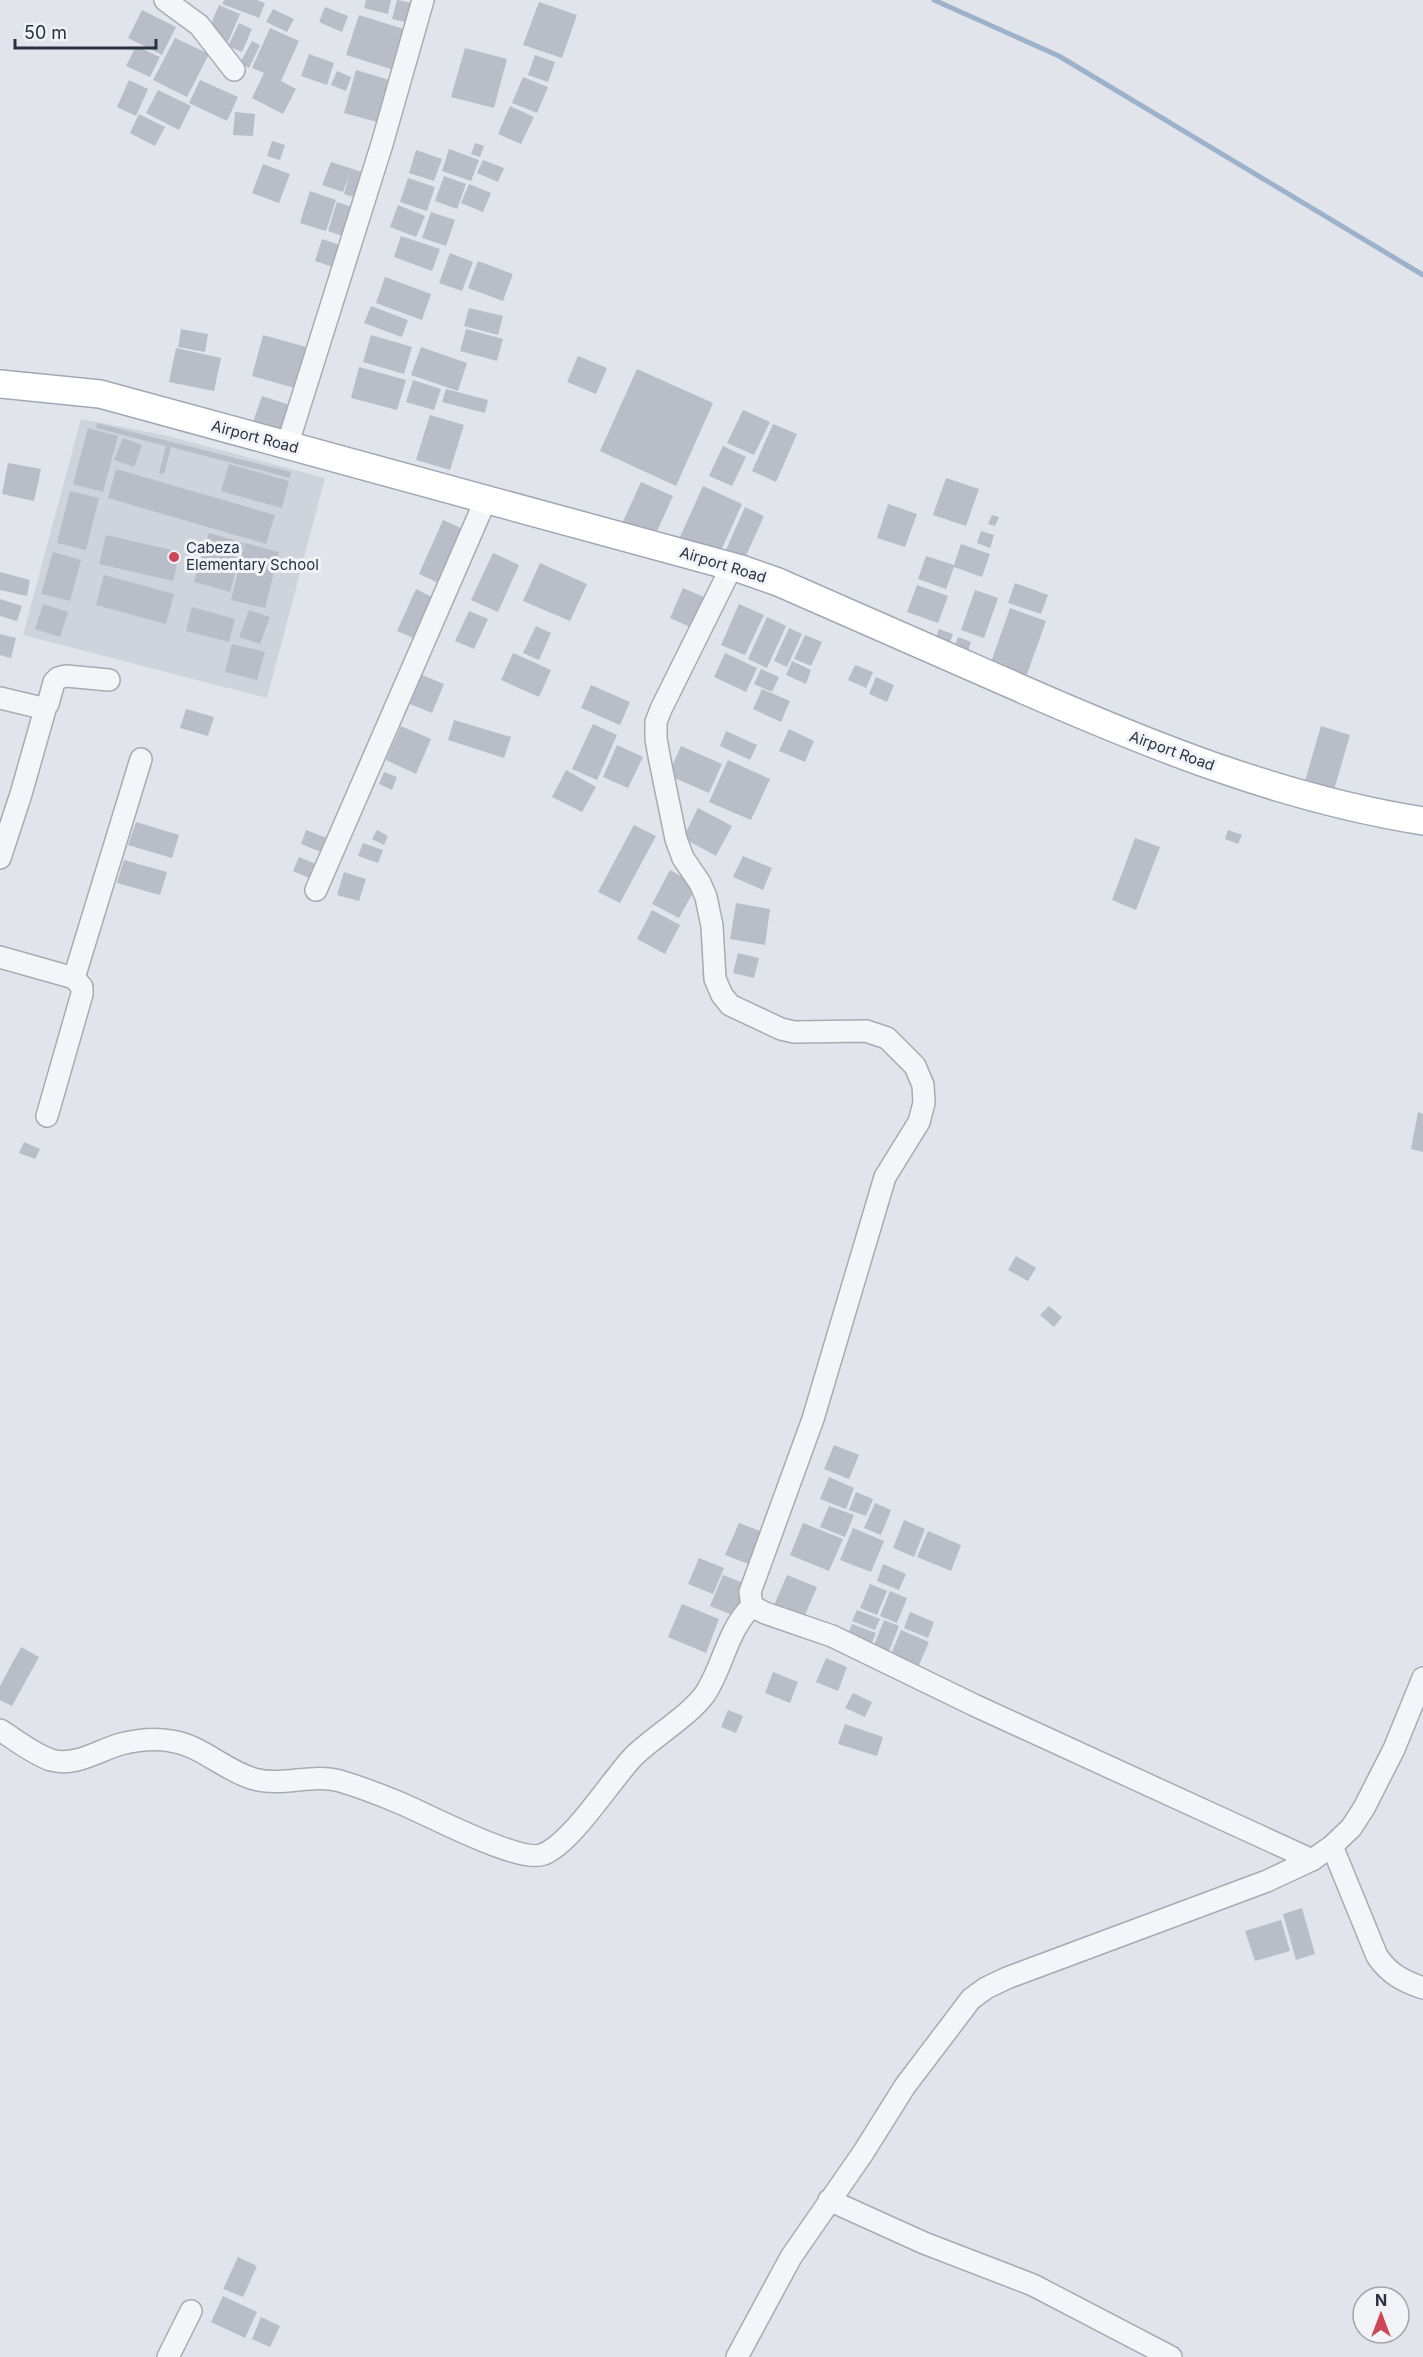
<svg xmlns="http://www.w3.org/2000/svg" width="1423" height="2357" font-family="Inter,sans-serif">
<rect width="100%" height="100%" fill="#e1e4ea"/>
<!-- built -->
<path fill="#cfd3dc" d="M81,419l83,16 161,43 -58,220 -244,-63z"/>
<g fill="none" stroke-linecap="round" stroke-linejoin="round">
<!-- stream -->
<path stroke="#9cb1ca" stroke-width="5" d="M934,0l125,56 364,219"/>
</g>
<!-- building -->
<g fill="#b8bdc7">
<path d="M224,0h33l8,3 -6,15 -37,-14z"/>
<path d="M366,0h25l-3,14 -24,-6z"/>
<path d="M397,0l22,4 -5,20 -22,-5z"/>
<path d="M539,2l38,13 -15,43 -39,-13z"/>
<path d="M219,5l21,9 -12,28 -21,-9z"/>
<path d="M325,7l23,9 -6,16 -23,-10z"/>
<path d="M273,9l21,10 -7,13 -21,-10z"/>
<path d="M142,10l34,17 -14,28 -34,-17z"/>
<path d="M359,15l48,15 -13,40 -48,-15z"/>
<path d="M239,23l13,6 -10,23 -14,-6z"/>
<path d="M270,28l29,13 -18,40 15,8 -13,25 -31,-16 12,-25 -12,-5z"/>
<path d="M175,38l34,16 -22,43 -34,-17z"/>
<path d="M252,41l8,4 -11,23 -9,-5z"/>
<path d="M136,46l24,11 -10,20 -24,-11z"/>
<path d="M465,48l42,11 -13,49 -43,-11z"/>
<path d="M309,54l25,9 -7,22 -26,-9z"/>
<path d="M535,55l20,7 -7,20 -20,-7z"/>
<path d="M356,70l40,12 -12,42 -40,-11z"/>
<path d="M337,71l14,6 -5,14 -15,-6z"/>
<path d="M523,77l25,10 -11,26 -25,-10z"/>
<path d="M129,80l19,9 -12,27 -19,-9z"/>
<path d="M200,80l38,17 -11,24 -38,-18z"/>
<path d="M158,90l33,16 -12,24 -33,-17z"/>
<path d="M510,106l24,11 -13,27 -23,-10z"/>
<path d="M235,112l20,2 -2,22 -20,-1z"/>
<path d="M139,114l26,13 -10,19 -25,-13z"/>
<path d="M272,141l13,4 -5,15 -13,-4z"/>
<path d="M475,143l9,3 -4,11 -9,-3z"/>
<path d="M449,149l30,11 -8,21 -29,-10z"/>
<path d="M416,150l26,9 -8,22 -25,-8z"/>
<path d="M483,160l21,8 -6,14 -21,-9z"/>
<path d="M331,162l40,13 -7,25 -20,-6 5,-18 -6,16 -21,-7z"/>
<path d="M263,164l27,10 -11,29 -27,-10z"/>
<path d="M444,176l22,8 -9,25 -22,-8z"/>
<path d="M408,178l27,9 -8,24 -27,-9z"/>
<path d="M469,184l22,9 -8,19 -22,-9z"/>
<path d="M310,191l26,9 -10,31 -26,-8z"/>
<path d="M337,202l24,8 -10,29 -23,-8z"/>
<path d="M398,205l27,11 -9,21 -26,-10z"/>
<path d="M431,212l24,8 -9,26 -24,-8z"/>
<path d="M401,236l39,13 -8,22 -38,-14z"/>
<path d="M322,239l24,8 -7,22 -24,-8z"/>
<path d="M450,253l23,9 -11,29 -23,-8z"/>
<path d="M478,261l35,13 -10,27 -35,-13z"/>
<path d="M385,277l46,17 -9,26 -46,-17z"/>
<path d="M371,306l37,14 -6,17 -38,-14z"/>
<path d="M469,308l34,8 -5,19 -34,-9z"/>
<path d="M181,329l27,5 -3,18 -27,-5z"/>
<path d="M466,329l37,10 -6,22 -37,-10z"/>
<path d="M263,335l47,13 -12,41 -46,-13z"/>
<path d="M371,335l41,12 -8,27 -41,-12z"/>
<path d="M421,347l46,16 -9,28 -47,-16z"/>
<path d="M176,348l45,10 -7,33 -45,-9z"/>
<path d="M578,356l29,12 -11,26 -29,-12z"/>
<path d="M359,367l47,13 -9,30 -46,-12z"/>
<path d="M637,369l76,34 -37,83 -76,-35z"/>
<path d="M413,380l28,9 -7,21 -28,-8z"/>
<path d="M446,389l42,11 -3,13 -43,-11z"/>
<path d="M262,396l31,10 -9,27 -31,-11z"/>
<path d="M743,410l27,12 -16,33 -27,-12z"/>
<path d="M430,415l34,10 -14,45 -34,-10z"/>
<path d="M97,423l194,49 -1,6 -119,-31 -7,27 -5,-1 7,-27 -70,-18z"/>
<path d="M773,424l24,10 -21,48 -24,-11z"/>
<path d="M88,428l30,8 -15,56 -30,-8z"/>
<path d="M123,438l19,7 -8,22 -20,-7z"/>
<path d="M723,446l23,11 -14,29 -23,-10z"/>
<path d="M8,463l33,6 -7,32 -32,-7z"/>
<path d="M229,464l60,17 -7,27 -61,-17z"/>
<path d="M116,469l159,46 -9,29 -158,-46z"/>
<path d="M946,478l33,11 -13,37 -33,-11z"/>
<path d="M641,482l32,14 -20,44 -32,-14z"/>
<path d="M703,486l39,18 -23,51 -39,-18z"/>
<path d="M70,491l29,7 -13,52 -29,-7z"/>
<path d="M888,504l29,10 -12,33 -28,-9z"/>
<path d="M745,507l19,9 -20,44 -19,-8z"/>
<path d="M992,515l7,2 -4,9 -7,-2z"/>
<path d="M443,520l24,11 -24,54 -24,-11z"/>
<path d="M981,531l13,4 -4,13 -13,-5z"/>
<path d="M209,533l35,10 -14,49 -36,-10z"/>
<path d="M106,535l74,17 -7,29 -74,-17z"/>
<path d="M245,543l34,9 -14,56 -34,-8z"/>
<path d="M961,544l29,10 -8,23 -28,-10 -8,22 -28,-10 8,-23 28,9z"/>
<path d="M53,552l28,8 -11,41 -29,-7z"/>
<path d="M493,553l26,12 -21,47 -27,-12z"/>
<path d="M540,563l47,21 -17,37 -47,-20z"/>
<path d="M0,572l30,8 -3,16 -27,-6z"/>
<path d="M104,575l70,19 -8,30 -70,-19z"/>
<path d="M1015,583l33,12 -7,19 -33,-11z"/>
<path d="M917,585l31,11 -10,27 -31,-11z"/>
<path d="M683,588l21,9 -14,30 -20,-9z"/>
<path d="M416,589l20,10 -18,41 -21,-9z"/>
<path d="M975,590l23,8 -14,40 -23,-8z"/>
<path d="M0,599l22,7 -5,15 -17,-5z"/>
<path d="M43,604l25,8 -8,25 -25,-8z"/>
<path d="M739,604l25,11 -19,40 -24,-10z"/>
<path d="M192,607l43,12 -6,23 -43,-11z"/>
<path d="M1010,608l36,13 -20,56 -36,-12z"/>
<path d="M249,610l21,7 -10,27 -21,-7z"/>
<path d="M469,611l19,8 -14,30 -19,-8z"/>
<path d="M767,617l19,9 -19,42 -19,-9z"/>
<path d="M536,626l15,7 -12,27 -16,-7z"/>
<path d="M789,628l13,6 -15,33 -13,-6z"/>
<path d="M939,629l14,5 -4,11 -14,-5z"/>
<path d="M0,634l16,4 -5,20 -11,-3z"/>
<path d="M805,635l17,7 -11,24 -17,-7z"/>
<path d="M958,637l13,5 -4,12 -13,-5z"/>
<path d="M232,644l33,8 -8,28 -32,-8z"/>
<path d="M513,653l38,17 -12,27 -38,-17z"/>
<path d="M725,653l32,15 -11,24 -32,-15z"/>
<path d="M792,661l19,9 -5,14 -20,-9z"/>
<path d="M855,665l18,7 -7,16 -18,-8z"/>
<path d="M761,669l18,8 -7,15 -18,-8z"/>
<path d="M422,675l22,9 -12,29 -22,-9z"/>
<path d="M876,677l18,8 -7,17 -18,-8z"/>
<path d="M591,685l39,17 -10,23 -39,-17z"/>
<path d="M762,689l28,12 -9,21 -28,-13z"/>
<path d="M186,709l28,8 -6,19 -28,-8z"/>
<path d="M454,720l57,17 -7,21 -56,-18z"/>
<path d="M593,724l24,11 -20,45 -25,-11z"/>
<path d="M401,726l30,13 -15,35 -30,-14z"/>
<path d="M1321,726l29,9 -16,55 -29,-9z"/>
<path d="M789,729l25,12 -9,21 -26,-11z"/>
<path d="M726,731l31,14 -7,15 -30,-14z"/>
<path d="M617,745l26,12 -15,31 -25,-11z"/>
<path d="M681,746l41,18 -13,29 -41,-18z"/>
<path d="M728,760l42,19 -19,41 -42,-18z"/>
<path d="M566,770l30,17 -14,25 -30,-15z"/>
<path d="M384,772l13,5 -5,13 -13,-6z"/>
<path d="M698,808l34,18 -16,30 -33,-18z"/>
<path d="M136,822l43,13 -7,23 -44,-13z"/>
<path d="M634,825l22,11 -36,67 -22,-11z"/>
<path d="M306,830l26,10 -6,14 -25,-10z"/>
<path d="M377,830l11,6 -4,9 -12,-6z"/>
<path d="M1228,830l14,5 -4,9 -13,-5z"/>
<path d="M1135,838l25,9 -24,63 -24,-10z"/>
<path d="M363,843l20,7 -5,13 -20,-7z"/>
<path d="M743,856l29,12 -9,22 -30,-13z"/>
<path d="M299,857l17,7 -7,14 -16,-7z"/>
<path d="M124,860l43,12 -7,23 -43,-12z"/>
<path d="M670,870l27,15 -18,33 -27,-14z"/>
<path d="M344,872l22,7 -7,22 -22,-6z"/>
<path d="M736,903l34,6 -5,36 -35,-6z"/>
<path d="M652,910l28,15 -15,29 -28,-15z"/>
<path d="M738,953l21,5 -5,20 -21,-5z"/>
<path d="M1418,1112l5,2v38l-12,-3z"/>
<path d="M24,1142l16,7 -5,10 -16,-6z"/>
<path d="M1016,1256l20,12 -8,13 -20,-11z"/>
<path d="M1049,1306l13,11 -8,10 -14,-12z"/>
<path d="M834,1445l25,10 -10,24 -25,-10z"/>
<path d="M829,1477l25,11 -8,21 -26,-10z"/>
<path d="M856,1492l17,7 -7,17 -17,-6z"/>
<path d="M875,1503l16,7 -10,25 -17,-7z"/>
<path d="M829,1506l25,9 -9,22 -25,-10z"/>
<path d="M904,1520l21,9 -11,28 -21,-9z"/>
<path d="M739,1523l26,10 -14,32 -26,-10z"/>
<path d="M803,1523l40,16 -14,32 -39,-16z"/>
<path d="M853,1528l31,13 -13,31 -31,-12z"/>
<path d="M928,1531l33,14 -10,26 -34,-14z"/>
<path d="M699,1558l25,10 -11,26 -25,-10z"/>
<path d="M883,1564l23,10 -7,16 -22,-9z"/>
<path d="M723,1575l28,11 -14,31 -27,-11z"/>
<path d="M787,1575l30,12 -15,35 -30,-12z"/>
<path d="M870,1584l17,7 -10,24 -17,-7z"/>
<path d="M890,1591l17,7 -10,25 -17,-7z"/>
<path d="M682,1604l37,15 -13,34 -38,-16z"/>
<path d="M857,1610l23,9 -5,11 -23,-9z"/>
<path d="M910,1612l24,10 -6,16 -24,-10z"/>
<path d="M884,1620l15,6 -13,33 -15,-6z"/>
<path d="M852,1624l24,9 -7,17 -24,-9z"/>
<path d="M901,1630l28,12 -12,28 -28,-11z"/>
<path d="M21,1647l18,10 -27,49 -12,-6v-14z"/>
<path d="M826,1658l21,9 -9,24 -22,-9z"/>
<path d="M773,1672l25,10 -8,21 -25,-10z"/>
<path d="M853,1693l19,9 -7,15 -20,-9z"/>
<path d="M728,1710l15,6 -7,17 -15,-6z"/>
<path d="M845,1724l38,13 -6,19 -39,-12z"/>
<path d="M1302,1908l13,46 -19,6 -13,-46z"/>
<path d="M1281,1920l9,31 -35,10 -10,-30z"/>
<path d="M238,2257l19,9 -14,31 -20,-8z"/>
<path d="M223,2296l34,16 -12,26 -34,-16z"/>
<path d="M261,2317l19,9 -10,21 -18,-8z"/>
</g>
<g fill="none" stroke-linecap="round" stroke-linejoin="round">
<defs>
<g id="minor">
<path d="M165,0l34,25 35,45"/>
<path d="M287,446l95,-302 41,-144"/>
<path d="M732,566l-71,143 -5,13v17l4,22 16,78 7,19 17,25 6,14 6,29 3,53 7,16 8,10 51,24 13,3 72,-1 21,7 28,28 8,19 1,18 -5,19 -34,55 -72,242 -63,173 2,14 13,7 67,23 142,69 338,155"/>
<path d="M0,698l42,10 6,-4 6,-22 4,-4 8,-2 43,4"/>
<path d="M0,858l21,-64 25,-88"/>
<path d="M316,890l170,-391"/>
<path d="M0,957l74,21 8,9v7l-35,122"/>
<path d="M74,978l67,-219"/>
<path d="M0,1730c16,10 33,24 51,30 25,7 48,-10 70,-16 16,-4 35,-6 50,-3 30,4 54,30 83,38 29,8 58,-6 86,2 20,6 41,14 60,22 27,11 121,62 144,51 29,-13 65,-71 89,-97 21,-21 55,-40 72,-63 19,-29 21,-62 47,-88"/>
<path d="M1332,1846l45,110c12,18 26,25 46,32"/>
<path d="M829,2200l95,43 109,42 138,72"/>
<path d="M168,2357l23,-46"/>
<path d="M737,2357l54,-100 72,-104 42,-67 66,-87 15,-11 21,-10 260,-97 45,-21 20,-14 19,-18 13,-20 30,-59 29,-71"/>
</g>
<path id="major" d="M0,384l100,10 641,175 37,13c79,35 158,69 237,104 132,58 264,112 408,135"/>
</defs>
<!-- minor casing -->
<use href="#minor" stroke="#a6abb4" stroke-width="24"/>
<!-- major casing -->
<use href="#major" stroke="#a0a8b6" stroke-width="30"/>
<!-- minor -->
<use href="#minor" stroke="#f4f5f8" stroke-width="21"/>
<!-- major -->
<use href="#major" stroke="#fff" stroke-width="27"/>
</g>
<!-- markers -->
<circle fill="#ce4757" stroke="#f1f3f7" stroke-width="2" cx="174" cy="557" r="6"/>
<g text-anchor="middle" stroke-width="6" stroke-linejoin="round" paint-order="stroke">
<!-- street labels -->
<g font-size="15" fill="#293142" stroke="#f1f3f7">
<text transform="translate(255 437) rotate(15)" y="5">Airport Road</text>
<text transform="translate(723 565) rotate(17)" y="5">Airport Road</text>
<text transform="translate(1172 751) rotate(20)" y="5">Airport Road</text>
</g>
<!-- poi labels -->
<g font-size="15" fill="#293142" stroke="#f1f3f7" text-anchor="start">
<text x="186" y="553">Cabeza<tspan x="186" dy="17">Elementary School</tspan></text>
</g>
</g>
<!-- north arrow -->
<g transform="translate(1381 2315)"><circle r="28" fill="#f1f3f7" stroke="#a1a5af" stroke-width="1.5"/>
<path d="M0-4.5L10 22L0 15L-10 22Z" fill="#ce4757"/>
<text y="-9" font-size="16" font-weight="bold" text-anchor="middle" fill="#293142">N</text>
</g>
<!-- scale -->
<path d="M15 39v9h141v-9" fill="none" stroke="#293142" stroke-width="3"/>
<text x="24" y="39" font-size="18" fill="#293142" stroke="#f1f3f7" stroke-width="4.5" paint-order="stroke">50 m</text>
</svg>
